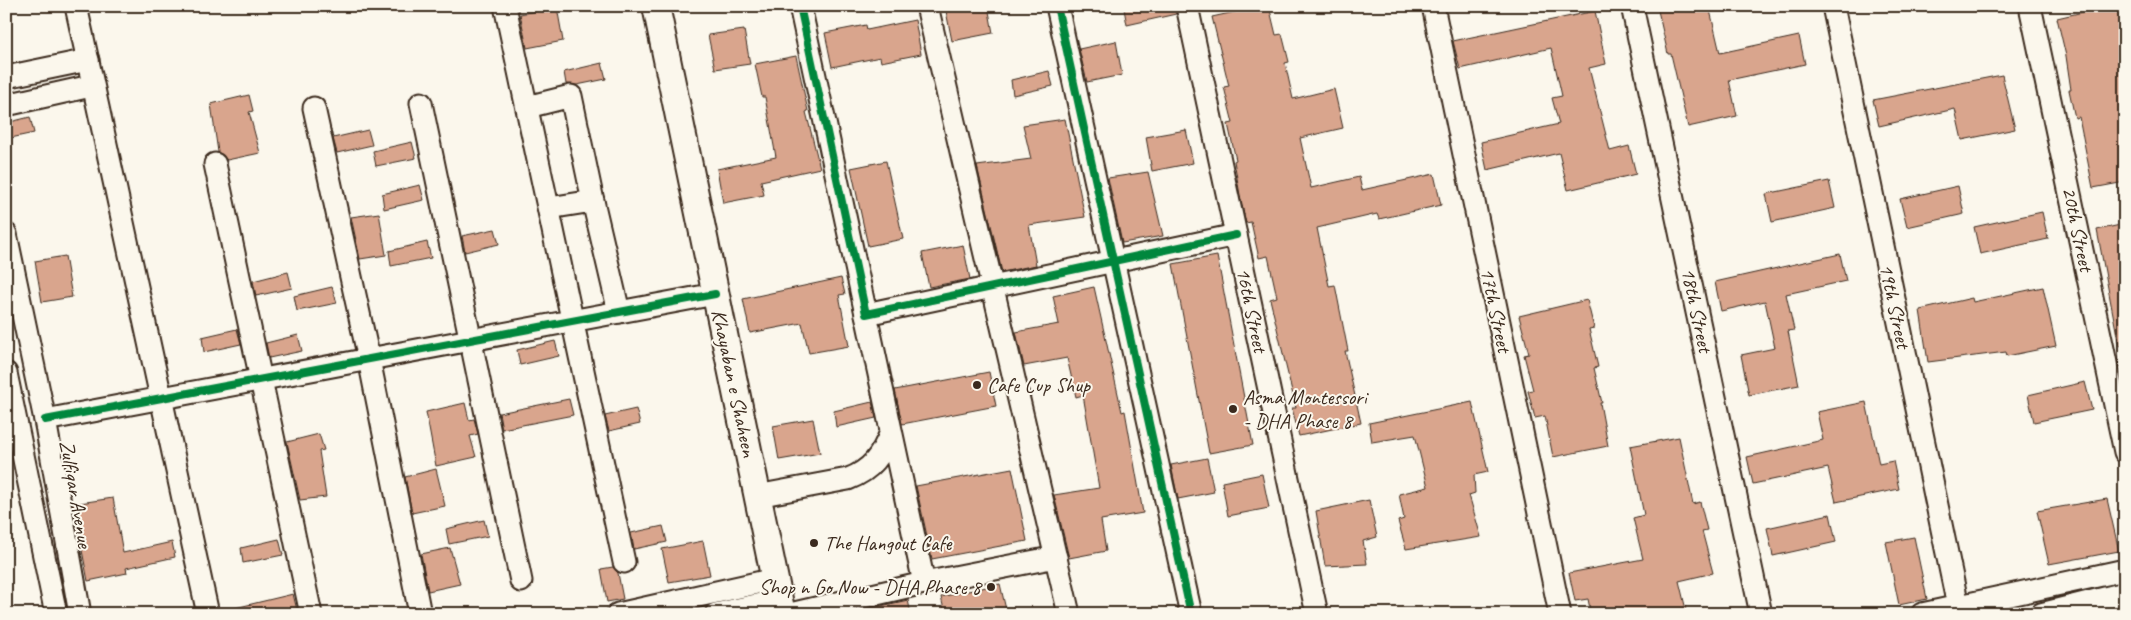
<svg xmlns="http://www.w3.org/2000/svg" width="2131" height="620" font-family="Caveat,sans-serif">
<rect width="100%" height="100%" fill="#fbf7ec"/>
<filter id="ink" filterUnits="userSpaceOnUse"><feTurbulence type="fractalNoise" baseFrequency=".02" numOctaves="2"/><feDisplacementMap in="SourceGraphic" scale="10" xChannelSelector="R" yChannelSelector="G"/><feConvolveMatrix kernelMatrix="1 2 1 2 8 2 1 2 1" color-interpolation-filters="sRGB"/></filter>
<g filter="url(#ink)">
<!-- building -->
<g fill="#d9a58d" stroke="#3b2a1e">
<path d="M945,6h43l5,27 -41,8z"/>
<path d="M1137,6h38l1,8 -49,11 -3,-16z"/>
<path d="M1262,6h7l7,29 6,-1 7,28 -4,1 8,36 41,-10 9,39 -43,10 11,50 48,-11 3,13 72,-16 7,31 -62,14 -2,-5 -60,14 12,58 6,-1 13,66h-3l16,72 -62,13 -7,-28h4l-26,-109 7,-2 -9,-41 -9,2 -8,-36 -5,1 -6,-28 -6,-34 2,-1 -8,-36 5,-1 -9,-36 5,-1 -17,-69z"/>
<path d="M1657,6h52l11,47 79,-17 6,28 -76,16 8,36 -49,11 -17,-73h-3z"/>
<path d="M2109,6h11l5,20v156l-32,6 -14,-71 -4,1 -6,-28h2l-5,-34 -9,-38z"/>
<path d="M557,7l6,34 -36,7 -7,-34z"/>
<path d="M1595,11l11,53 -17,4 21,83 19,-5 7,28 -68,16 -9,-37 -72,17 -6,-28 78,-18 -7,-26 10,-2 -11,-48 -91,21 -7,-28z"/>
<path d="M915,20l6,34 -40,8 -1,-5 -48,10 -7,-34 41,-8 1,5z"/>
<path d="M744,30l6,34 -35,5 -7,-34z"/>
<path d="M1116,41l6,34 -35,7 -8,-33z"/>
<path d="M796,56l12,55 -2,1 14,56 -59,13 3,14 -41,8 -6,-34 59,-12 -11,-60h-3l-7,-33z"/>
<path d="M602,63l4,16 -29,6 -11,-1 -2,-12z"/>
<path d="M1049,71l4,15 -40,9 -2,-15z"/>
<path d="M2002,75l13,54 -53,11 -7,-31 -76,17 -6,-26z"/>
<path d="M249,95l4,16 -4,1 11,41 -33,7 -9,-8 -7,-48z"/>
<path d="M30,117l4,16 -28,6v-16z"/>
<path d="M1065,119l20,98 -56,8 7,40 -34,7 -25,-106 54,-7 -8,-34z"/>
<path d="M368,130l4,15 -35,8 -4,-15z"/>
<path d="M1186,130l7,33 -41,8 -6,-34z"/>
<path d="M412,142l4,16 -40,8 -3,-15z"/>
<path d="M886,161l17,78 -35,7 -17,-78z"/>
<path d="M1148,172l15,64 -41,7 -14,-65z"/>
<path d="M1829,181l6,27 -63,14 -6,-28z"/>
<path d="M420,185l4,15 -40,9 -2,-15z"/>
<path d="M1958,186l6,28 -57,13 -7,-28z"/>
<path d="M2042,212l6,27 -68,15 -6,-27z"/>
<path d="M379,213l7,42 -26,4 -9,-42z"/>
<path d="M2125,224v121l-6,1 -22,-116z"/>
<path d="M495,229l4,15 -34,8 -3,-16z"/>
<path d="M427,242l4,16 -40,8 -2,-15z"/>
<path d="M963,245l7,34 -41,8 -7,-34z"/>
<path d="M1840,254l6,27 -60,13 8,36 -6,1 11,54 -50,10 -8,-40 34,-7 -10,-47 -44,10 -6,-29z"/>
<path d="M65,256l7,41 -30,5 -7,-41z"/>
<path d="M1217,256l36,189 -44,8 -36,-189z"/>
<path d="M288,272l4,16 -36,8 -3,-15z"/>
<path d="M841,278l4,16 -6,1 10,51 -40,7 -7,-30 -52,10 -7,-34z"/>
<path d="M332,287l5,16 -40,8 -3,-15z"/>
<path d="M1094,287l28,125 3,-1 18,102 -42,7 5,31 -37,7 -15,-63 45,-7 -16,-93 -7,2 -9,-39 -43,8 -8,-34 43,-8 -6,-28z"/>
<path d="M2043,287l13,59 -49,10 -1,-4 -78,10 -8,-52 52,-12 1,4z"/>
<path d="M1587,300l7,28 -5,1 9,38 -4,1 8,35h-2l8,43 -55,11 -8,-41 -10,2 -7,-27 5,-1 -9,-35 5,-1 -10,-38z"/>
<path d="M237,329l4,15 -37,8 -2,-15z"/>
<path d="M298,335l4,16 -33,7 -3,-15z"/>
<path d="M555,341l4,15 -39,9 -3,-15z"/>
<path d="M989,372l7,34 -94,18 -7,-34z"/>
<path d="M2085,382l7,28 -58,12 -6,-27z"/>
<path d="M569,399l4,16 -71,14 -3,-16z"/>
<path d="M872,402l4,16 -40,9 -2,-16z"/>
<path d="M1472,402l16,70 -14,3 1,18 -6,2 12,42 -75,12 -8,-28 6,-2 -5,-25 29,-7 -13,-52 -43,7 -3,-19z"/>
<path d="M1866,402l13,62 14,-3 6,28 -63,13 -8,-34 -75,16 -6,-27 76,-17 -6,-28z"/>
<path d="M465,403l4,17 5,-1 4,15 -8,2 6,21 -40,9 -10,-54z"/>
<path d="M636,409l4,15 -31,7 -4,-15z"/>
<path d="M813,419l7,34 -41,7 -6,-34z"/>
<path d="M319,434l5,16 -5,1 7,46 -26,3 -13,-58z"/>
<path d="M1679,437l14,67 7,-2 7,28 -5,1 11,42 -34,8 8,33h-96l-3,-15 -13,2 -6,-28 74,-14 -10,-41 11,-3 -14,-69z"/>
<path d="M1207,458l7,34 -36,7 -7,-34z"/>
<path d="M1012,468l15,73 -95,18 -16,-73z"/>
<path d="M436,469l9,37 -33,7 -7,-36z"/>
<path d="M1262,474l7,34 -41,8 -6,-34z"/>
<path d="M113,498l10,55 49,-11 3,15 -49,11 1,5 -39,8 -15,-77z"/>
<path d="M2107,499l12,52 -70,13 -12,-53z"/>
<path d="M1369,500l8,37 -14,4 4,23 -42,2 -9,-55z"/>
<path d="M1830,514l6,28 -63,14 -6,-28z"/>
<path d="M484,520l4,16 -39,8 -3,-15z"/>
<path d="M663,526l4,16 -33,7 -3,-16z"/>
<path d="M1914,537l13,62 -28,6 -13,-63z"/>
<path d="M279,539l4,16 -40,8 -2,-15z"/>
<path d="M703,541l7,34 -41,7 -7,-33z"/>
<path d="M450,548l10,36 -32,7 -7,-37z"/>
<path d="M613,567l5,6 5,26 -16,3 -6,-33z"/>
<path d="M1000,584l7,30h-62l-4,-17z"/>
<path d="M293,594l4,16 -17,4h-45v-6z"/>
<path d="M908,600l3,14h-48v-4z"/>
</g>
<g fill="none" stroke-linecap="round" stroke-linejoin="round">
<defs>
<g id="minor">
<path d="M76,6l132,608"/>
<path d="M505,6l119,556"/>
<path d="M800,6l66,308 370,-79"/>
<path d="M927,6l142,608"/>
<path d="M1057,6l134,608"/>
<path d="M1187,6l130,608"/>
<path d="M1433,6l127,608"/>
<path d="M1632,6l129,608"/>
<path d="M1833,6l125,600"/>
<path d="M2030,6l95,446"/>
<path d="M6,77l82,-17"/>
<path d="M421,103l100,478"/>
<path d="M6,105l85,-19"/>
<path d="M527,107l44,-11 22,105"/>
<path d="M314,108l55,251 51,255"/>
<path d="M215,164l96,450"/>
<path d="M549,208l44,-7 26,111"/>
<path d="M6,234l39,186 35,194"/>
<path d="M866,314l58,269"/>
<path d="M6,373l50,241"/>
<path d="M45,420l670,-126"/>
<path d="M757,496l91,-17c24,-9 34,-24 43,-47"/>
<path d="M618,614l157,-35"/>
<path d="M716,614l63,-14"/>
<path d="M790,614l134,-31 132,-26"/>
<path d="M1922,614l203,-44"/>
<path d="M2041,614l84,-21"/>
</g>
<path id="major" d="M656,6l126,608"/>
</defs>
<!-- minor casing -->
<use href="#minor" stroke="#3b2a1e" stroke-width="25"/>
<!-- major casing -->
<use href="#major" stroke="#3b2a1e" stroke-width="30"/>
<!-- minor -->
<use href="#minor" stroke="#fbf7ec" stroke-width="21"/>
<!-- major -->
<use href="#major" stroke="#fbf7ec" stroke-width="26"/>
<defs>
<g id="cycleway">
<path d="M800,6l66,308 370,-79"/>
<path d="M1057,6l134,608"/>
<path d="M45,420l670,-126"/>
</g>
</defs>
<!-- cycleway casing -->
<use href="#cycleway" stroke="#fbf7ec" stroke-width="11"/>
<!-- cycleway -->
<use href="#cycleway" stroke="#00873e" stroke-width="8"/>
</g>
</g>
<!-- markers -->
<g fill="#3b2a1e" stroke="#fbf7ec" stroke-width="2">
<circle cx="977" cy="385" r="5"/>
<circle cx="1233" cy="409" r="5"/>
<circle cx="814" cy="543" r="5"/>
<circle cx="991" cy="587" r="5"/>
</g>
<g text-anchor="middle" stroke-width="4" stroke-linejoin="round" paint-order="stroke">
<!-- street labels -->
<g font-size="21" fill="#3b2a1e" stroke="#fbf7ec">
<text transform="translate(2078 229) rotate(78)" y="7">20th Street</text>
<text transform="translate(1895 306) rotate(78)" y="7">19th Street</text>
<text transform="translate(1252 310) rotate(78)" y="7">16th Street</text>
<text transform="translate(1496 310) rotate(78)" y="7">17th Street</text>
<text transform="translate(1697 310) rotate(78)" y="7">18th Street</text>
<text transform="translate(734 383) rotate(78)" y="7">Khayaban e Shaheen</text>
<text transform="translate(76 494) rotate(80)" y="7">Zulfiqar Avenue</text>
</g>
<!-- poi labels -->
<g font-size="21" fill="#3b2a1e" stroke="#fbf7ec" text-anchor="start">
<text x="987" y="392">Cafe Cup Shup</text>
<text x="1243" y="404">Asma Montessori<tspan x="1243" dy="24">- DHA Phase 8</tspan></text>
<text x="824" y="550">The Hangout Cafe</text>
<text x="981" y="594" text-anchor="end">Shop n Go Now - DHA Phase 8</text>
</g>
</g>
<!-- margin -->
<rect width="2131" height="620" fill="none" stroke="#fbf7ec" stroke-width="25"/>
<rect x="12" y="12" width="2106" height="595" fill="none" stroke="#3b2a1e" stroke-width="2" filter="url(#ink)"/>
</svg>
